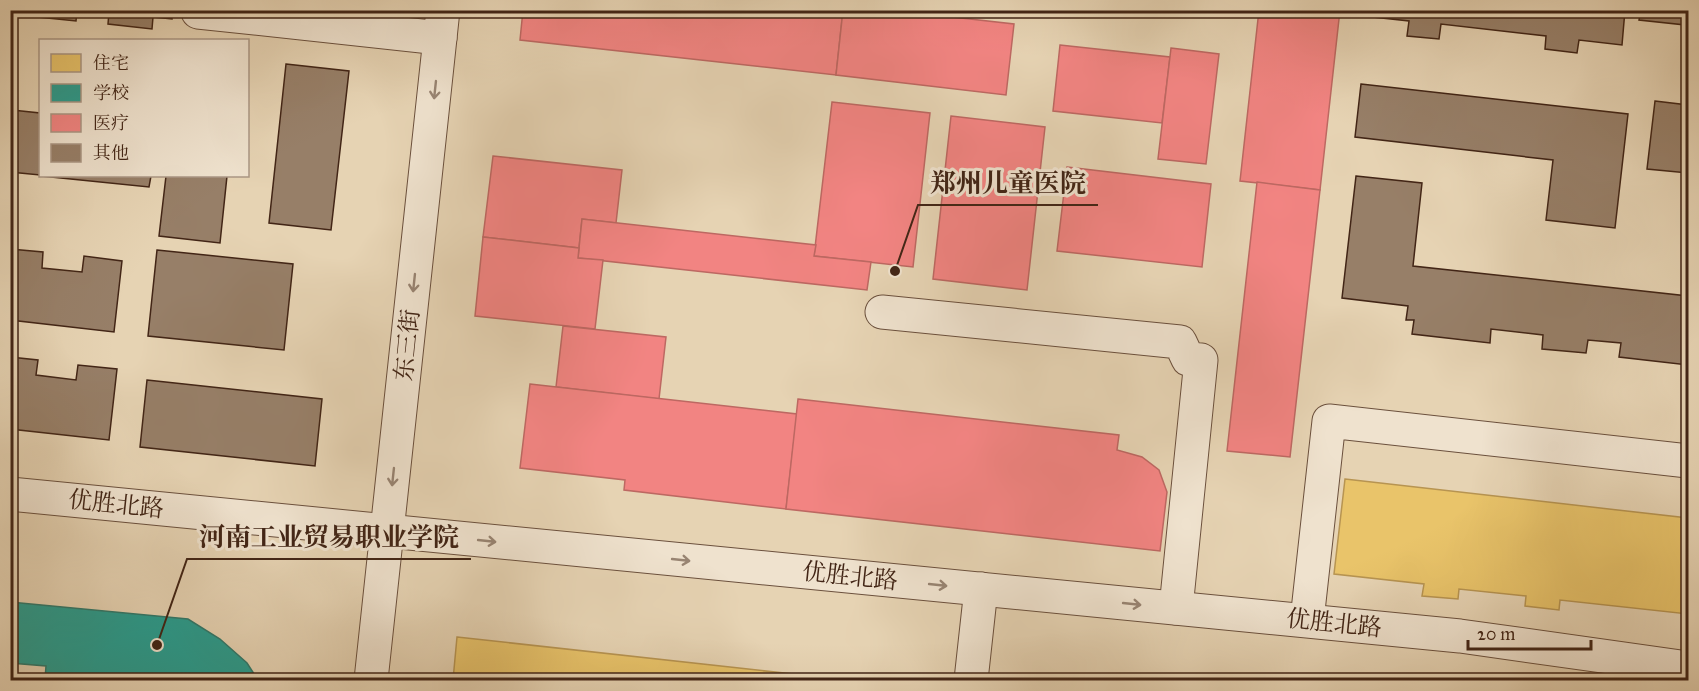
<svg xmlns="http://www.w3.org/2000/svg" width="1699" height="691" font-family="'IM FELL Great Primer','Noto Serif SC',serif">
<rect width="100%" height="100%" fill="#e6d3b3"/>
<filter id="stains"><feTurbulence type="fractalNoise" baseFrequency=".00333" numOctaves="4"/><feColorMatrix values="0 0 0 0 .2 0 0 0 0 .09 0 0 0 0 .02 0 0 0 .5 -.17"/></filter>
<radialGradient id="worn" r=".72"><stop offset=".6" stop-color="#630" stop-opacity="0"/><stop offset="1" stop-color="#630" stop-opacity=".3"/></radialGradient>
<!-- homes -->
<g fill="#e9c46a" stroke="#b79451" stroke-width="1.5">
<path d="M1345,479l343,39v96l-128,-14 -1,10 -34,-4 1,-10 -67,-7 -1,10 -36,-3 2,-12 -90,-10z"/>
<path d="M457,637l390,43h-394z"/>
</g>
<!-- schools -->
<path fill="#2a9d8f" stroke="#31796b" stroke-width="1.5" d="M10,602l178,17 32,20 27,24 11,17 -213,-1 1,-13 -36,-3z"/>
<!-- health -->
<g fill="#f28482" stroke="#bd6862" stroke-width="1.5">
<path d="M523,10h320l-7,65 -316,-35z"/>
<path d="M843,10h47l124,14 -8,71 -170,-20z"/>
<path d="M1259,10h81l-20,180 -80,-9z"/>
<path d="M1060,45l110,12 -8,66 -109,-12z"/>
<path d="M1171,48l48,6 -13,110 -48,-5z"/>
<path d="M832,102l98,11 -17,154 -99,-11z"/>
<path d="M951,116l94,11 -18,163 -94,-11z"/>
<path d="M493,156l129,14 -6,53 -34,-4 -3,29 -96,-11z"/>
<path d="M1067,167l144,17 -9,83 -145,-16z"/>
<path d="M1257,182l63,8 -30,267 -63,-6z"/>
<path d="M582,219l234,26 -2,11 57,6 -4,28 -289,-32z"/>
<path d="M483,237l96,11 -1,10 25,2 -8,69 -120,-13z"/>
<path d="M563,326l103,11 -7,62 -103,-12z"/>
<path d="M530,384l267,30 -11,95 -162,-19 1,-10 -105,-12z"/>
<path d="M798,399l321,36 -2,15 25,7 17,13 8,22 -7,59 -374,-42z"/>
</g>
<!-- building -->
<g fill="#977f68" stroke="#422516" stroke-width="1.5">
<path d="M28,10h49l-1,11 -48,-5z"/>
<path d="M95,10h77v9l-19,-2 -1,12 -44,-5 1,-12z"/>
<path d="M1365,10h260l-3,35 -43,-5 -2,13 -32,-4 1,-13 -105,-12 -2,15 -32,-3 2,-15 -45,-5z"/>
<path d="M1641,10h47v29h-5l2,-14 -46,-5z"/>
<path d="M286,64l63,7 -18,159 -62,-7z"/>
<path d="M1361,84l267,30 -13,114 -69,-8 7,-60 -198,-23z"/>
<path d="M1655,101l33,4v68l-41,-4z"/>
<path d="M12,110l28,3v62l-30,-3z"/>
<path d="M41,176h110l-2,11z"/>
<path d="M166,176h61l-7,67 -61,-7z"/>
<path d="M1356,176l66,7 -9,83 275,30v69l-69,-8 2,-14 -33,-3 -2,13 -44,-4 1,-14 -52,-6 -1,14 -78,-9 2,-14h-8l2,-14 -66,-8z"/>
<path d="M10,249l33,3 -1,16 40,4 2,-16 38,5 -8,71 -104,-12z"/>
<path d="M157,250l136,14 -9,86 -136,-14z"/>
<path d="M10,357l28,3 -2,15 40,5 2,-15 39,4 -8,71 -99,-11z"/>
<path d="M147,380l175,19 -7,67 -175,-19z"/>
</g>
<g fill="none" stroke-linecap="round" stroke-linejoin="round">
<defs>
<g id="minor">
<path d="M198,12l242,26"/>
<path d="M882,312l298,30 8,17 13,1 -25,248"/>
<path d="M10,494l1450,142 228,32"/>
<path d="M1307,620l22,-199 359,40"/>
<path d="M371,680l72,-670"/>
<path d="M971,680l10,-91"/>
</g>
</defs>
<!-- minor casing -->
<use href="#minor" stroke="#6b503d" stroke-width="35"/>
<!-- minor -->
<use href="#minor" stroke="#efe2ce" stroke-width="33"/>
</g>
<!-- one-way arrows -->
<defs><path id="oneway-shaft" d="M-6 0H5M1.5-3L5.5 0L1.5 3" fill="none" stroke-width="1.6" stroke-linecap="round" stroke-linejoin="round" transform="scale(1.5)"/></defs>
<g stroke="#988472">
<use href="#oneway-shaft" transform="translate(435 90) rotate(96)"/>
<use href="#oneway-shaft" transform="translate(414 283) rotate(96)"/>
<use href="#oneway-shaft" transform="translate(393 477) rotate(96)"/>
<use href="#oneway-shaft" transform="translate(487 541) rotate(6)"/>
<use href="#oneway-shaft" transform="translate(681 560) rotate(6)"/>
<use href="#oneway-shaft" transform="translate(938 585) rotate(6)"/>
<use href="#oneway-shaft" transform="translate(1132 604) rotate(6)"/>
</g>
<g text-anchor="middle" stroke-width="6" stroke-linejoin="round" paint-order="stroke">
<!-- street labels -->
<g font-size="24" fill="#422516" stroke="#efe2ce">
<text transform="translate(407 345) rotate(-84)" y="8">东三街</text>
<text transform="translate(116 504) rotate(6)" y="8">优胜北路</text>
<text transform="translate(850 576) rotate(6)" y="8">优胜北路</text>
<text transform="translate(1334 623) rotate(6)" y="8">优胜北路</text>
</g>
</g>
<!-- callouts -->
<path fill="none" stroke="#422516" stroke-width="2" d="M895 271L918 205H1098M157 645L187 559H471"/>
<g fill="#422516" stroke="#efe2ce" stroke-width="2">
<circle cx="895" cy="271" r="6"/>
<circle cx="157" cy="645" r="6"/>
</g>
<g font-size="26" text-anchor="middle" font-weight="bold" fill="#422516" stroke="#efe2ce" stroke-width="6" stroke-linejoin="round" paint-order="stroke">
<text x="1008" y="192">郑州儿童医院</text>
<text x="329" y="546">河南工业贸易职业学院</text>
</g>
<!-- margin -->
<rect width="1699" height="691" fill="none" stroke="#e6d3b3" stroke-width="36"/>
<rect x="12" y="12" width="1675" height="667" fill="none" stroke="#422516" stroke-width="3"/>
<rect x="18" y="18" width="1663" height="655" fill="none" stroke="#422516" stroke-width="1.5"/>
<!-- legend -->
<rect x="39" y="39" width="210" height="138" fill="#efe2ce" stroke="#aa9684" stroke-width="1.5"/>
<rect x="51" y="54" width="30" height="18" fill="#e9c46a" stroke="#aa9684" stroke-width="1.5"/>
<text x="93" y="69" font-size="18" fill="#422516">住宅</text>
<rect x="51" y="84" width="30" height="18" fill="#2a9d8f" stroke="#aa9684" stroke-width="1.5"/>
<text x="93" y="99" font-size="18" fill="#422516">学校</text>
<rect x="51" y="114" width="30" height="18" fill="#f28482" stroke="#aa9684" stroke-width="1.5"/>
<text x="93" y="129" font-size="18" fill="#422516">医疗</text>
<rect x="51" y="144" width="30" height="18" fill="#977f68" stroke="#aa9684" stroke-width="1.5"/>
<text x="93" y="159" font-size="18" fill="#422516">其他</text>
<!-- scale -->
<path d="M1468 640v9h123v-9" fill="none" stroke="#422516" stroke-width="3"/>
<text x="1477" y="640" font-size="18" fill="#422516" stroke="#efe2ce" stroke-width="4.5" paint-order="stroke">20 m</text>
<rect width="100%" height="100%" filter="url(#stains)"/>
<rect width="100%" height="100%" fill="url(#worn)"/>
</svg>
